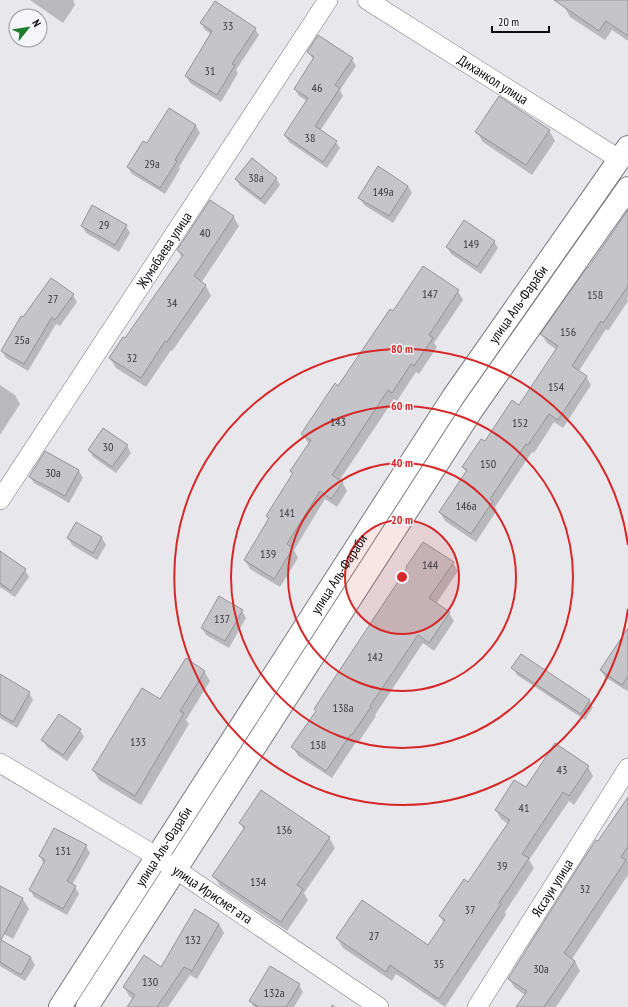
<svg xmlns="http://www.w3.org/2000/svg" width="628" height="1007" font-family="'PT Sans Narrow',sans-serif">
<rect width="100%" height="100%" fill="#e8e7ec"/>
<!-- shadow -->
<g fill="#0003">
<path d="M30,0h43l2,5 -12,18z"/>
<path d="M569,0h59v41l-16,-11 -7,10 -35,-23 -6,-11z"/>
<path d="M201,23l54,6 4,6 -23,35 2,3 -17,29 -31,-19 -4,-7 25,-42 -6,-4z"/>
<path d="M308,52l44,7 4,7 -16,24 3,6 -23,35 16,11 4,6 -13,20 -38,-26 -4,-6 22,-35 -8,-5 -4,-7 19,-29z"/>
<path d="M169,110l27,16 4,7 -21,34 1,2 -15,25 -33,-20 -4,-7 20,-22z"/>
<path d="M549,130l6,11 -23,34 -49,-33 -6,-10z"/>
<path d="M276,178l4,7 -15,20 -25,-19 -4,-7z"/>
<path d="M408,186l4,7 -19,30 -29,-18 -4,-7z"/>
<path d="M233,216l6,10 -38,57 5,3 5,10 -39,55 -1,-1 -25,37 -30,-19 -6,-10 15,-19 57,-81 -4,-8z"/>
<path d="M82,226h44l4,7 -11,19 -33,-19z"/>
<path d="M628,229v68l-1,2 1,2 -20,30 -2,-2 -27,42 7,5 5,9 -28,43 -9,-6 -20,31 -2,-1 -37,55 2,3 -21,32 -31,-21 -5,-9 26,-40 -3,-5 56,-61 38,-56 -10,-7 -5,-9z"/>
<path d="M494,241l4,7 -17,26 -30,-20 -4,-7z"/>
<path d="M458,291l5,9 -29,43 3,4 -18,27 -3,-2 -19,29 -3,-2 -55,82 3,1 5,9 -10,16 -12,-8 -31,51 4,8 -18,29 -30,-18 -5,-9 24,-40 -2,-4 26,-42 -2,-3 18,-27 -7,-10 91,-122z"/>
<path d="M73,295l4,7 -17,24 -4,-2 -28,47 -22,-13 -4,-7 22,-32z"/>
<path d="M0,385l15,10 5,9 -20,31z"/>
<path d="M127,446l4,7 -15,20 -23,-16 -4,-7z"/>
<path d="M79,471l4,7 -14,25 -35,-20 -4,-6z"/>
<path d="M77,524l25,14 4,7 -9,15 -25,-15 -4,-7z"/>
<path d="M0,552l25,18 4,7 -14,20 -15,-10z"/>
<path d="M453,563l5,8 -22,33 13,9 5,8 -20,30 -11,-8 -48,72 1,1 -18,27 -2,-1 -24,36 -34,-22 -5,-9 23,-35 -1,-3z"/>
<path d="M242,611l4,7 -17,30 -23,-13 -4,-7z"/>
<path d="M628,630v59l-1,2 -22,-14 -4,-7z"/>
<path d="M513,668l76,32 4,7 -8,13 -68,-45z"/>
<path d="M204,671l6,10 -24,39 3,4 -48,81 -42,-25 -6,-10 67,-70z"/>
<path d="M0,675l29,18 4,7 -16,28 -17,-10z"/>
<path d="M80,730l4,7 -17,24 -20,-14 -4,-7z"/>
<path d="M588,767l5,9 -19,29 -5,-4 -40,59 5,8 -29,44 1,3 -61,92 -49,-33 -4,7 -49,-33 -6,-10 91,9 16,-24 -4,-7 29,-33 39,-59 -7,-5 -5,-9 30,-21z"/>
<path d="M628,798v77l-56,84 3,2 5,10 -24,36h-38l7,-12 -10,-7 -6,-9z"/>
<path d="M240,823l89,14 6,11 -31,45 4,7 -21,31 -67,-45 -6,-10 30,-46z"/>
<path d="M86,846l4,7 -18,32 3,2 4,7 -12,21 -33,-18 -4,-7 14,-26 -4,-8z"/>
<path d="M0,887l23,12 6,10 -16,30 -13,-7z"/>
<path d="M219,924l5,9 -27,46 -7,-4 -22,32h-40l5,-8 -4,-3 -5,-9 38,-19z"/>
<path d="M2,941l29,17 4,7 -10,16 -25,-15v-22z"/>
<path d="M299,985l4,7 -9,15h-40l-4,-6z"/>
<path d="M332,1004l4,3h-6z"/>
</g>
<!-- building -->
<g fill="#c4c4c9" stroke="#949499">
<path d="M554,0h74v36l-22,-15 -7,10z"/>
<path d="M215,1l41,27 -24,36 3,1 -18,30 -32,-19 27,-45 -12,-8z"/>
<path d="M318,35l35,23 -18,27 5,3 -25,38 22,15 -14,21 -39,-27 24,-37 -14,-9 20,-32 -7,-5z"/>
<path d="M499,96l51,34 -24,35 -51,-33z"/>
<path d="M169,108l27,17 -21,35 2,1 -17,27 -33,-21 16,-26 4,2z"/>
<path d="M252,158l25,20 -16,21 -26,-20z"/>
<path d="M378,166l30,20 -19,30 -31,-18z"/>
<path d="M210,200l24,16 -40,60 12,9 -39,57 -2,-1 -24,37 -32,-20 14,-21 2,1 58,-83 -6,-5z"/>
<path d="M92,205l35,20 -12,20 -34,-19z"/>
<path d="M628,210v76l-25,37 -2,-2 -29,45 15,10 -29,44 -9,-6 -21,31 -2,-1 -36,55 3,2 -22,33 -32,-22 28,-42 -5,-3 19,-28 4,2 27,-41 7,5 39,-59 -18,-12 47,-67 1,1z"/>
<path d="M464,220l31,21 -18,26 -31,-20z"/>
<path d="M423,266l36,24 -30,45 4,3 -19,28 -3,-2 -19,29 -4,-3 -56,85 11,7 -12,17 -11,-8 -33,53 6,4 -19,31 -30,-19 25,-42 -3,-2 27,-43 -3,-2 21,-31 -10,-6 34,-51 3,3 52,-77 3,2z"/>
<path d="M51,278l23,16 -19,26 -3,-3 -28,47 -23,-13 20,-35 2,1z"/>
<path d="M103,428l25,17 -16,22 -24,-17z"/>
<path d="M45,451l34,19 -14,26 -36,-19z"/>
<path d="M76,522l26,15 -9,16 -26,-15z"/>
<path d="M423,542l31,20 -25,36 21,14 -21,31 -11,-8 -48,71 1,1 -19,28 -1,-1 -25,37 -35,-24 25,-36 -2,-2 93,-141 -1,-1z"/>
<path d="M0,551l26,18 -15,22 -11,-8z"/>
<path d="M219,596l24,14 -18,31 -24,-13z"/>
<path d="M628,628v48l-6,9 -22,-15z"/>
<path d="M521,654l69,46 -9,14 -70,-46z"/>
<path d="M186,658l19,13 -25,40 4,2 -49,83 -43,-26 50,-82 18,11z"/>
<path d="M0,674l30,18 -17,30 -13,-8z"/>
<path d="M59,714l22,15 -18,26 -22,-15z"/>
<path d="M555,743l34,23 -20,30 -6,-4 -41,62 7,4 -30,45 2,1 -62,95 -49,-34 -4,7 -50,-34 26,-38 66,45 17,-25 -6,-4 25,-37 4,3 42,-62 -15,-10 19,-30 12,7z"/>
<path d="M261,790l69,47 -33,48 6,4 -22,33 -69,-46 33,-49 -6,-4z"/>
<path d="M628,797v49l-7,11 5,3 -62,93 11,8 -31,46h-28l11,-16 -19,-12 69,-110 19,-29 2,1z"/>
<path d="M54,828l33,17 -20,36 9,5 -13,23 -34,-19 16,-30 -6,-4z"/>
<path d="M0,886l23,12 -22,42 30,17 -10,18 -21,-13z"/>
<path d="M195,909l24,15 -27,47 -8,-4 -27,40h-30l8,-12 -12,-8 21,-32 17,12z"/>
<path d="M270,966l30,18 -14,23h-27l-10,-6z"/>
</g>
<g fill="none" stroke-linecap="round" stroke-linejoin="round">
<defs>
<g id="minor">
<path id="s1" d="M367,0l252,159"/>
<path id="s2" d="M0,500l328,-500"/>
<path id="s3" d="M0,763l156,93 223,151"/>
<path id="s4" d="M477,1007l151,-239"/>
</g>
<g id="major">
<path id="s5" d="M60,1007l393,-610 175,-250"/>
<path d="M87,1007l385,-597 156,-222"/>
</g>
</defs>
<!-- minor casing -->
<use href="#minor" stroke="#79797e" stroke-width="20"/>
<!-- major casing -->
<use href="#major" stroke="#79797e" stroke-width="24"/>
<!-- minor -->
<use href="#minor" stroke="#fff" stroke-width="19"/>
<!-- major -->
<use href="#major" stroke="#fff" stroke-width="22"/>
</g>
<!-- distance rings -->
<circle cx="402" cy="577" r="57" fill="#d62828" fill-opacity=".12"/>
<g fill="none" stroke="#d62828" stroke-width="2">
<circle cx="402" cy="577" r="57"/>
<circle cx="402" cy="577" r="114"/>
<circle cx="402" cy="577" r="171"/>
<path d="M628 609A228 228 0 1 1 628 545"/>
</g>
<g text-anchor="middle" stroke-width="3" stroke-linejoin="round" paint-order="stroke">
<!-- number labels -->
<g font-size="12" fill="#3a3a3d">
<text x="228" y="30">33</text>
<text x="210" y="75">31</text>
<text x="317" y="92">46</text>
<text x="310" y="142">38</text>
<text x="152" y="168">29а</text>
<text x="256" y="182">38а</text>
<text x="383" y="196">149а</text>
<text x="104" y="229">29</text>
<text x="205" y="237">40</text>
<text x="471" y="248">149</text>
<text x="430" y="298">147</text>
<text x="595" y="299">158</text>
<text x="53" y="303">27</text>
<text x="172" y="307">34</text>
<text x="568" y="336">156</text>
<text x="22" y="344">25а</text>
<text x="132" y="362">32</text>
<text x="556" y="391">154</text>
<text x="338" y="426">143</text>
<text x="520" y="427">152</text>
<text x="108" y="451">30</text>
<text x="488" y="468">150</text>
<text x="53" y="477">30а</text>
<text x="466" y="510">146а</text>
<text x="287" y="517">141</text>
<text x="268" y="558">139</text>
<text x="430" y="569">144</text>
<text x="222" y="623">137</text>
<text x="375" y="661">142</text>
<text x="343" y="712">138а</text>
<text x="138" y="746">133</text>
<text x="318" y="749">138</text>
<text x="562" y="774">43</text>
<text x="524" y="812">41</text>
<text x="284" y="834">136</text>
<text x="63" y="855">131</text>
<text x="502" y="870">39</text>
<text x="258" y="886">134</text>
<text x="585" y="893">32</text>
<text x="470" y="914">37</text>
<text x="374" y="940">27</text>
<text x="193" y="944">132</text>
<text x="439" y="968">35</text>
<text x="541" y="973">30а</text>
<text x="150" y="986">130</text>
<text x="274" y="997">132а</text>
</g>
<!-- street labels -->
<g font-size="14" fill="#0c0c0e" stroke="#f5f5fa">
<text dy="5" stroke="none"><textPath href="#s1" startOffset="149">Диханкол улица</textPath></text>
<text dy="5" stroke="none"><textPath href="#s2" startOffset="299">Жумабаева улица</textPath></text>
<text dy="5" stroke="none"><textPath href="#s5" startOffset="839">улица Аль-Фараби</textPath></text>
<text dy="5" stroke="none"><textPath href="#s5" startOffset="515">улица Аль-Фараби</textPath></text>
<text dy="5" stroke="none"><textPath href="#s5" startOffset="191">улица Аль-Фараби</textPath></text>
<text dy="5" stroke="none"><textPath href="#s4" startOffset="141">Яссауи улица</textPath></text>
<text dy="5" stroke="none"><textPath href="#s3" startOffset="250">улица Ирисмет ата</textPath></text>
</g>
</g>
<circle cx="402" cy="577" r="6" fill="#d62828" stroke="#f5f5fa" stroke-width="2"/>
<g font-size="12" text-anchor="middle" font-weight="bold" fill="#d62828" stroke="#f5f5fa" stroke-width="3" stroke-linejoin="round" paint-order="stroke">
<text x="402" y="353">80 m</text>
<text x="402" y="410">60 m</text>
<text x="402" y="467">40 m</text>
<text x="402" y="524">20 m</text>
</g>
<!-- north arrow -->
<g transform="translate(28 28) rotate(60)"><circle r="19" fill="#f5f5fa" stroke="#98989c"/>
<path d="M0-3L7 15L0 10L-7 15Z" fill="#1d7e30"/>
<text y="-6" font-size="11" font-weight="bold" text-anchor="middle" fill="#0c0c0e">N</text>
</g>
<!-- scale -->
<path d="M492 26v6h57v-6" fill="none" stroke="#0c0c0e" stroke-width="2"/>
<text x="498" y="26" font-size="12" fill="#0c0c0e" stroke="#f5f5fa" stroke-width="3" paint-order="stroke">20 m</text>
</svg>
